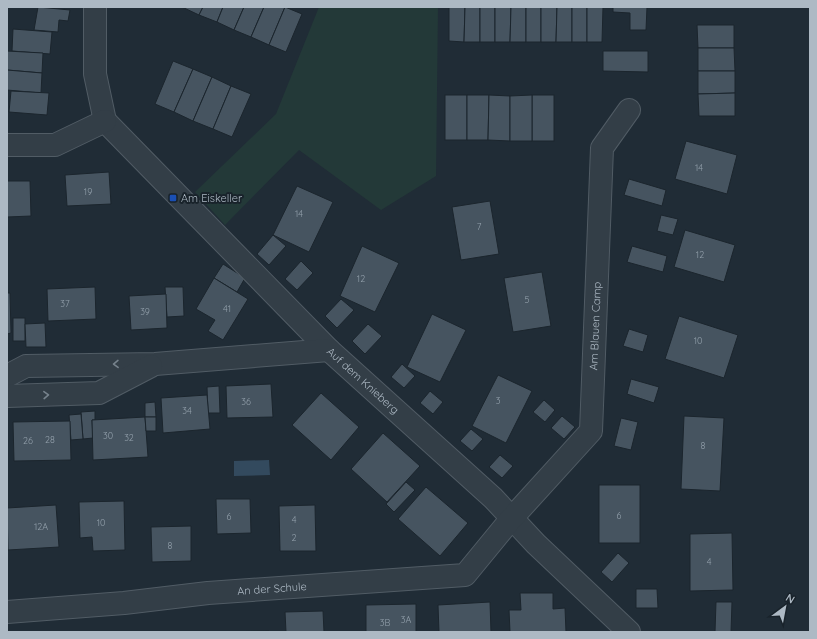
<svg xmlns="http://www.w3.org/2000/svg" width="817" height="639" font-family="Quicksand,sans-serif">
<rect width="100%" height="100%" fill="#202c36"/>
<!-- green -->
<path fill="#233938" d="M319,7h119l-2,169 -55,34 -82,-60 -74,75 -30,-33 81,-78z"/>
<!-- water -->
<path fill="#334a5e" d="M269,460l1,15 -36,1v-15z"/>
<!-- building -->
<g fill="#465460" stroke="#1b252d">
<path d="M38,7l32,3 -2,11 -9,-1 -1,12 -24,-2z"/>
<path d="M182,7h21l-4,8z"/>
<path d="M203,7h20l-6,15 -18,-7z"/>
<path d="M223,7h21l-10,23 -17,-8z"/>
<path d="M244,7h20l-13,30 -17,-7z"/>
<path d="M264,7h21l-16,38 -18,-8z"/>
<path d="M285,7l17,7 -16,38 -17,-7z"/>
<path d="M449,7h16l-1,35 -15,-1z"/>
<path d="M465,7h15v35h-16z"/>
<rect x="480" y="7" width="15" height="35"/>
<path d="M495,7h16l-1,35h-15z"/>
<path d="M511,7h15v35h-16z"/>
<rect x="526" y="7" width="15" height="35"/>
<path d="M541,7h16l-1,35h-15z"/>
<path d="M557,7h15v35h-16z"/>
<rect x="572" y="7" width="15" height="35"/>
<path d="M587,7h16l-1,35h-15z"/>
<path d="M613,7h34l-1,23h-16v-17l-17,-1z"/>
<path d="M697,25h37v23h-36z"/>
<path d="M13,29l39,3 -2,22 -38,-3z"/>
<path d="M698,48h36l1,23h-37z"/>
<path d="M7,51l36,2 -1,20 -35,-3z"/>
<path d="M603,51h45v21l-45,-1z"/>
<path d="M173,61l20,8 -19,43 -19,-8z"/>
<path d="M193,69l19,8 -19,44 -19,-9z"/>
<path d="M7,70l35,3 -1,20 -34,-3z"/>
<path d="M698,71h37v22l-37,1z"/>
<path d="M212,77l19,9 -18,43 -20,-8z"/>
<path d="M231,86l20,8 -19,43 -19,-8z"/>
<path d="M11,91l38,2 -2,22 -38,-3z"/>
<path d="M735,93v23h-36l-1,-22z"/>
<rect x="445" y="95" width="22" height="45"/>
<path d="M467,95h22l-1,45h-21z"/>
<path d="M489,95l21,1v45l-22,-1z"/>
<rect x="532" y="95" width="22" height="46"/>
<path d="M532,95v46h-22v-45z"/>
<path d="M686,141l51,14 -10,39 -52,-15z"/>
<path d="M109,172l2,32 -44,2 -2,-31z"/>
<path d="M629,179l37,11 -4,16 -38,-11z"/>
<path d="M7,181h23l1,35 -24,1z"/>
<path d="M297,186l36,16 -24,50 -36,-17z"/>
<path d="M490,201l9,53 -38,6 -9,-53z"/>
<path d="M661,215l17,4 -5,16 -16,-4z"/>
<path d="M685,230l50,15 -11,37 -50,-15z"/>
<path d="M273,235l13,11 -17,19 -12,-11z"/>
<path d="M362,246l37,17 -24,49 -35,-16z"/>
<path d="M632,246l35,10 -4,16 -36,-10z"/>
<path d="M301,261l12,12 -16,17 -12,-11z"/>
<path d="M223,264l22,14 -8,14 -23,-14z"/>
<path d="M542,272l9,54 -38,6 -9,-54z"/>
<path d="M214,278l34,21 -25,41 -15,-9 7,-11 -19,-11z"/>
<path d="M95,287l1,32 -48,2 -1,-32z"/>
<path d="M165,287h18l1,29 -17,1z"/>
<path d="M7,293h3l1,40 -4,1z"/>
<path d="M166,294l1,34 -36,2 -2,-34z"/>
<path d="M341,299l13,11 -17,18 -12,-12z"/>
<path d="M432,314l34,16 -26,52 -33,-15z"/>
<path d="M679,316l59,19 -14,43 -59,-19z"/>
<rect x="13" y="318" width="12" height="23"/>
<path d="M45,323l1,24h-20l-1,-23z"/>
<path d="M368,324l14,12 -17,18 -13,-13z"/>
<path d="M629,329l19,6 -5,17 -20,-6z"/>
<path d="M402,364l13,12 -11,12 -13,-11z"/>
<path d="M498,375l34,16 -26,52 -34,-17z"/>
<path d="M631,379l28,8 -5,16 -27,-9z"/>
<path d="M271,384l2,33 -46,1 -1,-32z"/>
<path d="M219,386l1,27h-12l-1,-26z"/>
<path d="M430,391l13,11 -10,12 -13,-11z"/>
<path d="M321,393l38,34 -28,33 -39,-35z"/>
<path d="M207,395l3,34 -47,4 -2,-35z"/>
<path d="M544,400l11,10 -10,12 -12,-10z"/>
<path d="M155,402l1,15h-11v-14z"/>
<path d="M95,411v9h-3l1,18 -10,1 -2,-27z"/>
<path d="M81,414l2,25 -12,1 -2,-25z"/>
<path d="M562,416l13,11 -11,12 -13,-11z"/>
<path d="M684,416l40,2 -4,73 -39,-2z"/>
<path d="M145,417l3,40 -55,3 -1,-40z"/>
<path d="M145,417h11v14h-10z"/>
<path d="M621,418l17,4 -7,28 -17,-4z"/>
<path d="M70,421l1,39 -57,1 -1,-39z"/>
<path d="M471,429l12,10 -11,12 -12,-10z"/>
<path d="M383,433l37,33 -33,36 -36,-33z"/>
<path d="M500,455l13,11 -11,12 -13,-11z"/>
<path d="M406,482l9,8 -21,22 -8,-8z"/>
<rect x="599" y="485" width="41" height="58"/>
<path d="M426,487l42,36 -28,33 -42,-37z"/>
<path d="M216,499h34l1,34 -34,1z"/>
<path d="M124,501l1,49 -32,1 -1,-14 -12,1 -1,-36z"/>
<path d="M56,505l3,42 -51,3 -1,-42z"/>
<path d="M315,505l1,46h-36l-1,-45z"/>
<path d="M191,526v35l-39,1 -1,-35z"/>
<path d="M732,533l1,57 -43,1v-57z"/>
<path d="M618,553l11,10 -17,19 -11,-10z"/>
<path d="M636,589h21l1,19h-22z"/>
<path d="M520,593h33v16l12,-1 1,24h-56l-1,-22h12z"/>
<path d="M490,602l1,30h-52l-1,-27z"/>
<path d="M716,602h16l-1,30h-16z"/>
<path d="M416,604v28h-50v-27z"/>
<path d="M323,611l1,21h-38l-1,-20z"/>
<path d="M269,631v1h-47z"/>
</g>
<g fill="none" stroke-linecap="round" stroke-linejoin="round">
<defs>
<g id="minor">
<path d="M95,7v67l10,47"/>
<path id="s1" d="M105,121l224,229 164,148 43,46 93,88"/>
<path d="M7,145h48l50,-24"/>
<path d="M7,376l19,-10 129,-2 174,-14"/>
<path d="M7,396l92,-3 52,-27"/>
<path id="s2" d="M7,612l117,-9 84,-10 257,-18 46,-56 80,-88 11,-283 27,-38"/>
</g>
</defs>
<!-- minor casing -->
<use href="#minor" stroke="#515c65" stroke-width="24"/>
<!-- minor -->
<use href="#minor" stroke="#333e47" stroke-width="22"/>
</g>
<!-- one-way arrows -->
<defs><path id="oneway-chevron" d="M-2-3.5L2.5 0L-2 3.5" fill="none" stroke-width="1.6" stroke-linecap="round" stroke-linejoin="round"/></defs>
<g stroke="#76828c">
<use href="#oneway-chevron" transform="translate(116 364) rotate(179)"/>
<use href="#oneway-chevron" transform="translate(46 395) rotate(-2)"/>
</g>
<!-- markers -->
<rect fill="#1a4fb4" stroke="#19232b" stroke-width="1.5" x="169" y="194" width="8" height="8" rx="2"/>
<g text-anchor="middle" stroke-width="4" stroke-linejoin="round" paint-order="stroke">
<!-- number labels -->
<g font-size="9" fill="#93a0ab">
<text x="699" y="171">14</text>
<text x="88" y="195">19</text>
<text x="299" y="217">14</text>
<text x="479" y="230">7</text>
<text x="700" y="258">12</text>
<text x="361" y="282">12</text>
<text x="527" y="303">5</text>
<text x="65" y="307">37</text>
<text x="227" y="312">41</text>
<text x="145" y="315">39</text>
<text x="698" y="344">10</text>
<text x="498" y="404">3</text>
<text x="246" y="405">36</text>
<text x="187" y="414">34</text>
<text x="108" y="439">30</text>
<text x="129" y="441">32</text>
<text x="50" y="443">28</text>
<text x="28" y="444">26</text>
<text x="703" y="449">8</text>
<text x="619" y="519">6</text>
<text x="229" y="520">6</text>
<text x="294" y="523">4</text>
<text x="101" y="526">10</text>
<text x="41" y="530">12A</text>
<text x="294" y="541">2</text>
<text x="170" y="549">8</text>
<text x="709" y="565">4</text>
<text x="406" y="623">3A</text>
<text x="385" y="626">3B</text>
</g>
<!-- poi labels -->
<g font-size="11" fill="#adb9c4" stroke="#19232b" text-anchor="start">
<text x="181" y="202">Am Eiskeller</text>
</g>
<!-- street labels -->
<g font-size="11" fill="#adb9c4" stroke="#19232b">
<text dy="4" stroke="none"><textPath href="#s2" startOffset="756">Am Blauen Camp</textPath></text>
<text dy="4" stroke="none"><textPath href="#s1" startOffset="366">Auf dem Knieberg</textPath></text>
<text dy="4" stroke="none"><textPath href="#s2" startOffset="266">An der Schule</textPath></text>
</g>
</g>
<!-- border -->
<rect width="817" height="639" fill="none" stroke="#adb9c4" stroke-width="16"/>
<!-- north arrow -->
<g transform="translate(785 607) rotate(32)" stroke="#19232b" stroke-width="3" paint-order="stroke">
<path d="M0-3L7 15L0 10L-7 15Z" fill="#adb9c4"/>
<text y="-6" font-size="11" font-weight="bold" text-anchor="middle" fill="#adb9c4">N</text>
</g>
</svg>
